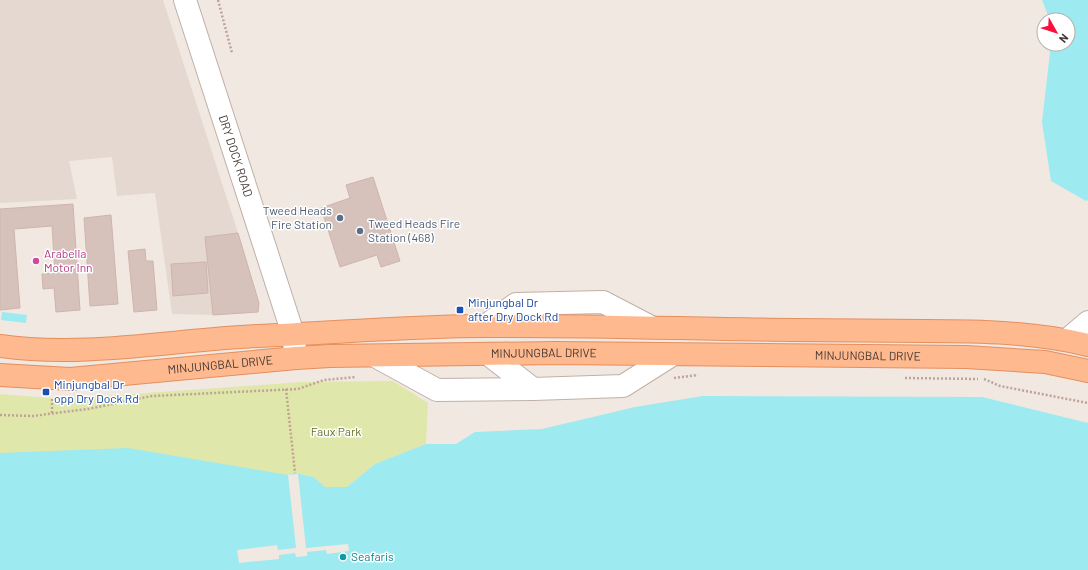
<svg xmlns="http://www.w3.org/2000/svg" width="1088" height="570" font-family="Barlow,sans-serif">
<rect width="100%" height="100%" fill="#f1e8e2"/>
<!-- residential -->
<path fill="#e5d8d0" d="M0,0h163l75,233 21,70 -1,9 -45,3 -41,-1 -17,-121 -38,3 -5,-39 -43,4 8,38 -77,4z"/>
<!-- green -->
<path fill="#e0e7aa" d="M393,381l35,22 -2,41 -51,20 -28,23h-22l-11,-10 -19,-4 -7,2 -288,-22v-59l61,5 241,-17z"/>
<!-- water -->
<g fill="#9deaf0">
<path d="M1042,0h46v200l-2,1 -35,-20 -9,-59 9,-78h17v-24h-18z"/>
<path d="M2,312l25,3 -1,8 -25,-3z"/>
<path d="M703,396l279,1 106,26v147h-1088v-117l128,-5 160,27 7,-2 19,4 11,10h22l28,-23 51,-20h30l19,-12 67,-3 93,-22z"/>
</g>
<!-- pier -->
<path fill="#f1e8e2" d="M298,474l8,74 42,-4 1,7 -22,3 -1,-4 -19,2v4l-11,1 -1,-4 -16,2v4l-40,4 -2,-13 40,-5 1,5 18,-2 -8,-73z"/>
<!-- building -->
<g fill="#d6c2bb" stroke="#ceb5ab">
<path d="M373,177l27,84 -19,6 -4,-12 -37,12 -19,-59 29,-10 -4,-13z"/>
<path d="M73,204l7,106 -24,2 -2,-24 -11,1 -1,-15 13,-1 -3,-47 -38,3 6,79 -20,2v-101z"/>
<path d="M111,215l7,89 -28,2 -6,-88z"/>
<path d="M238,233l21,70 -1,9 -45,3 -8,-78z"/>
<path d="M145,249l1,12h7l4,49 -23,2 -6,-61z"/>
<path d="M206,262l2,31 -35,3 -2,-32z"/>
</g>
<g fill="none" stroke-linecap="round" stroke-linejoin="round">
<defs>
<g id="minor">
<path id="s1" d="M185,0l108,334 3,24"/>
<path d="M485,326l31,-22 87,-2 48,25"/>
<path d="M1067,340l21,-18"/>
<path d="M488,354l45,35 90,-3 49,-31"/>
<path d="M375,356l62,34 96,-1"/>
</g>
<g id="major">
<path d="M0,346c84,12 172,-6 257,-10 76,-3 153,-10 230,-10 102,-1 204,3 306,4 44,0 88,1 132,1 55,0 109,1 163,14"/>
<path id="s2" d="M0,375l70,4 226,-21 34,-2 225,-3 411,4 79,5 43,9"/>
</g>
</defs>
<!-- minor casing -->
<use href="#minor" stroke="#c0b0a8" stroke-width="24"/>
<!-- major casing -->
<use href="#major" stroke="#e48f5e" stroke-width="24"/>
<!-- path -->
<g stroke="#bfa396" stroke-width="2.5" stroke-dasharray="2 2" stroke-linecap="butt">
<path d="M218,0l14,53"/>
<path d="M674,378l24,-3"/>
<path d="M905,378l73,1"/>
<path d="M984,379l16,7 88,17"/>
<path d="M286,389l9,84"/>
<path d="M52,413v-16"/>
<path d="M0,415l33,1 55,-7 64,-13 146,-7 26,-9 32,-3"/>
</g>
<!-- minor -->
<use href="#minor" stroke="#fff" stroke-width="22"/>
<!-- major -->
<use href="#major" stroke="#ffb98e" stroke-width="22"/>
</g>
<!-- markers -->
<g fill="#5c6f8a" stroke="#fff" stroke-width="1.5">
<circle cx="340" cy="218" r="4"/>
<circle cx="360" cy="231" r="4"/>
</g>
<circle fill="#d1479c" stroke="#fff" stroke-width="1.5" cx="36" cy="261" r="4"/>
<g fill="#1a4fb4" stroke="#fff" stroke-width="1.5">
<rect x="456" y="306" width="8" height="8" rx="2"/>
<rect x="42" y="388" width="8" height="8" rx="2"/>
</g>
<circle fill="#0f9aa8" stroke="#fff" stroke-width="1.5" cx="343" cy="557" r="4"/>
<g text-anchor="middle" stroke-width="3" stroke-linejoin="round" paint-order="stroke">
<!-- street labels -->
<g font-size="12" fill="#433733" stroke="#fff">
<text dy="4" stroke="none"><textPath href="#s1" startOffset="164">DRY DOCK ROAD</textPath></text>
<text dy="4" stroke="none"><textPath href="#s2" startOffset="545">MINJUNGBAL DRIVE</textPath></text>
<text dy="4" stroke="none"><textPath href="#s2" startOffset="869">MINJUNGBAL DRIVE</textPath></text>
<text dy="4" stroke="none"><textPath href="#s2" startOffset="221">MINJUNGBAL DRIVE</textPath></text>
</g>
<!-- service labels -->
<g font-size="12" fill="#4e5e75" stroke="#fff" text-anchor="end">
<text x="332" y="215">Tweed Heads<tspan x="332" dy="14">Fire Station</tspan></text>
<text x="368" y="228" text-anchor="start">Tweed Heads Fire<tspan x="368" dy="14">Station (468)</tspan></text>
</g>
<!-- hotel labels -->
<g font-size="12" fill="#b23c85" stroke="#fff" text-anchor="start">
<text x="44" y="258">Arabella<tspan x="44" dy="14">Motor Inn</tspan></text>
</g>
<!-- transit labels -->
<g font-size="12" fill="#164399" stroke="#fff" text-anchor="start">
<text x="468" y="307">Minjungbal Dr<tspan x="468" dy="14">after Dry Dock Rd</tspan></text>
<text x="54" y="389">Minjungbal Dr<tspan x="54" dy="14">opp Dry Dock Rd</tspan></text>
</g>
<!-- park labels -->
<g font-size="12" fill="#5e7426" stroke="#fff">
<text x="336" y="436">Faux Park</text>
</g>
<!-- culture labels -->
<g font-size="12" fill="#0d838f" stroke="#fff" text-anchor="start">
<text x="351" y="561">Seafaris</text>
</g>
</g>
<!-- north arrow -->
<g transform="translate(1056 32) rotate(129)"><circle r="19" fill="#ffffff" stroke="#b4afad"/>
<path d="M0-3L7 15L0 10L-7 15Z" fill="#fc0f3a"/>
<text y="-6" font-size="11" font-weight="bold" text-anchor="middle" fill="#433733">N</text>
</g>
</svg>
